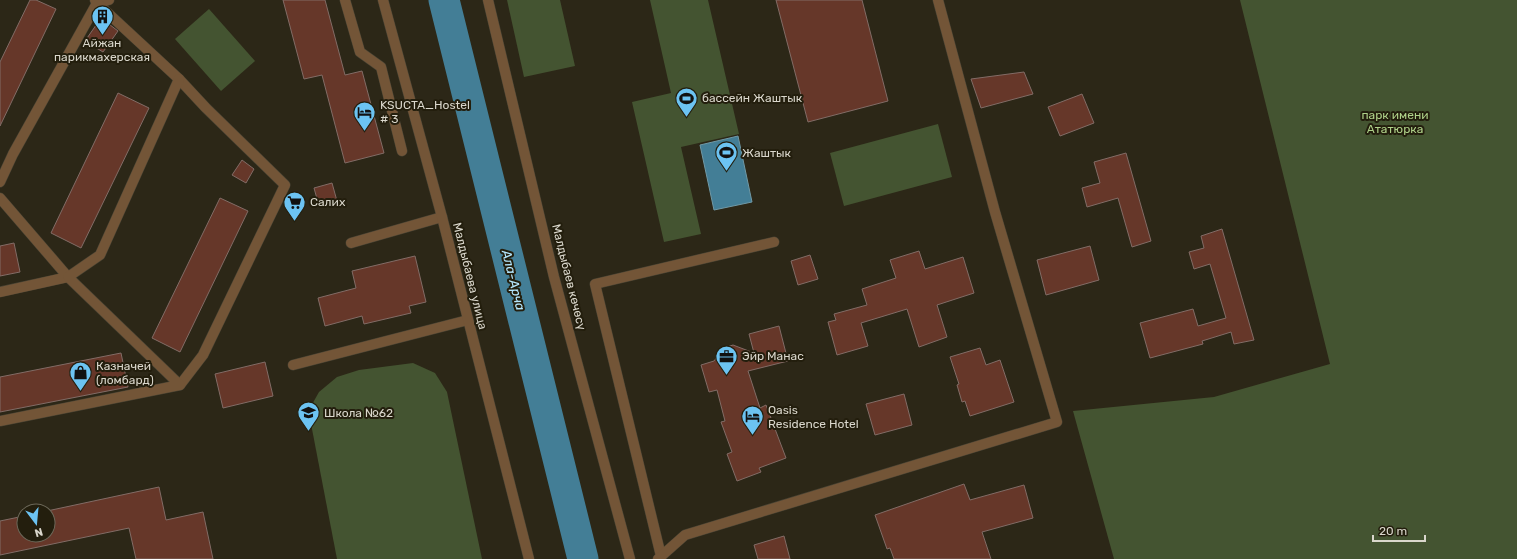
<svg xmlns="http://www.w3.org/2000/svg" width="1517" height="559" font-family="Rubik,sans-serif">
<rect width="100%" height="100%" fill="#2c2717"/>
<!-- green -->
<g fill="#445431">
<path d="M507,0h53l15,66 -51,11z"/>
<path d="M650,0h58l31,134 -58,13 20,87 -37,8 -32,-140 39,-9z"/>
<path d="M1240,0h277v559h-403l-41,-148 141,-14 116,-33z"/>
<path d="M209,9l46,52 -34,30 -46,-52z"/>
<path d="M938,124l14,53 -108,29 -14,-53z"/>
<path d="M413,363l22,10 12,19 35,167h-145l-25,-130 -2,-21 9,-16 18,-15 22,-7z"/>
</g>
<!-- water -->
<path fill="#437e96" stroke="#7099a6" d="M738,136l14,66 -38,8 -14,-65z"/>
<g fill="none" stroke-linecap="round" stroke-linejoin="round">
<!-- river -->
<path stroke="#437e96" stroke-width="31" d="M444,0l139,559"/>
</g>
<!-- building -->
<g fill="#663729" stroke="#826c66">
<path d="M30,0h6l20,9 -56,117v-64z"/>
<path d="M283,0h42l20,75 17,-4 22,82 -39,10 -23,-88 -18,4z"/>
<path d="M776,0h86l26,101 -80,21z"/>
<path d="M101,18l17,13 -15,21 -18,-11z"/>
<path d="M1024,72l9,22 -52,14 -10,-29z"/>
<path d="M118,93l31,15 -68,140 -30,-15z"/>
<path d="M1082,94l12,29 -34,13 -12,-29z"/>
<path d="M1126,153l25,88 -19,6 -14,-49 -31,9 -5,-19 18,-5 -6,-21z"/>
<path d="M242,160l12,9 -8,14 -14,-8z"/>
<path d="M332,183l5,18 -18,5 -5,-18z"/>
<path d="M220,198l28,13 -68,141 -28,-14z"/>
<path d="M1222,229l32,111 -20,4 -3,-12 -29,9 1,3 -53,14 -10,-35 53,-14 5,17 28,-8 -16,-54 -16,5 -5,-17 15,-4 -3,-12z"/>
<path d="M14,243l6,29 -20,4v-30z"/>
<path d="M1090,246l9,34 -53,15 -9,-35z"/>
<path d="M919,251l6,18 38,-12 11,36 -37,12 10,32 -28,10 -12,-38 -46,14 7,23 -31,9 -9,-33 8,-2 -2,-6 33,-9 -5,-16 34,-11 -6,-18z"/>
<path d="M810,255l8,24 -20,6 -7,-24z"/>
<path d="M415,256l11,46 -17,4 2,7 -47,11 -2,-8 -37,10 -7,-28 38,-10 -4,-17z"/>
<path d="M779,326l9,35 -40,10 12,37 6,-3 20,53 -27,10 2,4 -24,9 -10,-27 5,-2 -11,-30 4,-1 -8,-31 -8,2 -8,-27 13,-4 10,-13 9,-3 21,8 -5,-19z"/>
<path d="M980,348l6,17 14,-5 14,42 -44,14 -5,-15 -3,1 -5,-17 2,-1 -9,-27z"/>
<path d="M121,353l7,34 -128,25v-35z"/>
<path d="M265,362l8,34 -50,12 -8,-34z"/>
<path d="M904,394l8,31 -37,10 -9,-31z"/>
<path d="M964,484l6,16 54,-15 9,33 -51,14 9,27h-97l-4,-11 -3,1 -12,-34z"/>
<path d="M159,487l7,33 37,-8 10,47h-77l-7,-31 -129,27v-34l24,-5v19h24l-1,-24z"/>
<path d="M784,536l6,23h-32l-4,-14z"/>
</g>
<g fill="none" stroke-linecap="round" stroke-linejoin="round">
<defs>
<g id="service">
<path d="M95,0l2,3 12,-3"/>
<path d="M345,0l15,52 21,15 21,84"/>
<path d="M0,182l13,-28 84,-151 82,76 27,29 79,77 -82,170 -23,30"/>
<path d="M0,198l68,79 -68,15"/>
<path d="M351,243l91,-26"/>
<path d="M293,365l175,-45"/>
<path d="M0,421l180,-36 -112,-108 32,-22 79,-176"/>
<path d="M661,556l-66,-272 179,-42"/>
</g>
<path id="minor" d="M658,559l27,-24 372,-113 -62,-210 -57,-212"/>
<g id="tertiary">
<path d="M383,0l59,217 87,342"/>
<path d="M488,0l66,277 76,282"/>
</g>
</defs>
<!-- service casing -->
<use href="#service" stroke="#484334" stroke-width="11"/>
<!-- minor casing -->
<use href="#minor" stroke="#484334" stroke-width="11"/>
<!-- tertiary casing -->
<use href="#tertiary" stroke="#484334" stroke-width="11"/>
<!-- service -->
<use href="#service" stroke="#735537" stroke-width="10"/>
<!-- minor -->
<use href="#minor" stroke="#735537" stroke-width="10"/>
<!-- tertiary -->
<use href="#tertiary" stroke="#735537" stroke-width="10"/>
</g>
<!-- icons -->
<defs>
<symbol id="building-pin" viewBox="-11 -11 22 30"><path d="M0 17L-7.5 6A9.5 9.5 0 1 1 7.5 6Z" fill="#6cc3f2" stroke="#231e0d"/><path d="M-4-6H4V6H1V3H-1V6H-4ZM-2.5-4.3h1.7v1.8h-1.7ZM.8-4.3h1.7v1.8H.8ZM-2.5-1h1.7V.8h-1.7ZM.8-1h1.7V.8H.8Z" fill="#111"/></symbol>
<symbol id="stadium-pin" viewBox="-11 -11 22 30"><path d="M0 17L-7.5 6A9.5 9.5 0 1 1 7.5 6Z" fill="#6cc3f2" stroke="#231e0d"/><path d="M0-5a6.5 5 0 1 0 0 10a6.5 5 0 1 0 0-10ZM-3.5-1.8h7v3.6h-7Z" fill="#111"/></symbol>
<symbol id="hotel-pin" viewBox="-11 -11 22 30"><path d="M0 17L-7.5 6A9.5 9.5 0 1 1 7.5 6Z" fill="#6cc3f2" stroke="#231e0d"/><path d="M-6-4.5h1.5V1H6V5H4.5V3h-9V5H-6ZM-4 0a1.8 1.8 0 1 1 3.6 0ZM.5 0V-2.5h3Q6-2.5 6 0Z" fill="#111"/></symbol>
<symbol id="supermarket-pin" viewBox="-11 -11 22 30"><path d="M0 17L-7.5 6A9.5 9.5 0 1 1 7.5 6Z" fill="#6cc3f2" stroke="#231e0d"/><path d="M-6-5.5h2.5l.6 2H6L4.5 2H-2.5L-4.4-4H-6ZM-1.5 3.2a1.3 1.3 0 1 0 .1 0ZM3 3.2a1.3 1.3 0 1 0 .1 0Z" fill="#111"/></symbol>
<symbol id="office-pin" viewBox="-11 -11 22 30"><path d="M0 17L-7.5 6A9.5 9.5 0 1 1 7.5 6Z" fill="#6cc3f2" stroke="#231e0d"/><path d="M-6-3h4V-5.5h4V-3h4V5H-6ZM-1-4.5V-3h2v-1.5ZM-6 0V1H6V0Z" fill="#111"/></symbol>
<symbol id="shop-pin" viewBox="-11 -11 22 30"><path d="M0 17L-7.5 6A9.5 9.5 0 1 1 7.5 6Z" fill="#6cc3f2" stroke="#231e0d"/><path d="M-5-2.5h2.3a2.7 3.5 0 0 1 5.4 0H5L5.5 6h-11ZM-1.5-2.5h3a1.5 2.3 0 0 0-3 0Z" fill="#111"/></symbol>
<symbol id="school-pin" viewBox="-11 -11 22 30"><path d="M0 17L-7.5 6A9.5 9.5 0 1 1 7.5 6Z" fill="#6cc3f2" stroke="#231e0d"/><path d="M0-5L7-2L0 1L-7-2ZM-4 1L0 2.5L4 1V4Q0 6-4 4Z" fill="#111"/></symbol>
</defs>
<g fill-rule="evenodd">
<use href="#building-pin" x="90" y="4" width="25" height="34"/>
<use href="#stadium-pin" x="674" y="86" width="25" height="34"/>
<use href="#hotel-pin" x="352" y="100" width="25" height="34"/>
<use href="#stadium-pin" x="714" y="140" width="25" height="34"/>
<use href="#supermarket-pin" x="282" y="190" width="25" height="34"/>
<use href="#office-pin" x="714" y="344" width="25" height="34"/>
<use href="#shop-pin" x="68" y="360" width="25" height="34"/>
<use href="#school-pin" x="296" y="400" width="25" height="34"/>
<use href="#hotel-pin" x="740" y="404" width="25" height="34"/>
</g>
<g text-anchor="middle" stroke-width="4" stroke-linejoin="round" paint-order="stroke">
<!-- poi labels -->
<g font-size="12" fill="#dad7cc" stroke="#231e0d" text-anchor="start">
<text x="102" y="47" text-anchor="middle">Айжан<tspan x="102" dy="14">парикмахерская</tspan></text>
<text x="702" y="102">бассейн Жаштык</text>
<text x="380" y="109">KSUCTA_Hostel<tspan x="380" dy="14"># 3</tspan></text>
<text x="742" y="157">Жаштык</text>
<text x="310" y="206">Салих</text>
<text x="742" y="360">Эйр Манас</text>
<text x="96" y="370">Казначей<tspan x="96" dy="14">(ломбард)</tspan></text>
<text x="768" y="414">Oasis<tspan x="768" dy="14">Residence Hotel</tspan></text>
<text x="324" y="417">Школа №62</text>
</g>
<!-- park labels -->
<g font-size="12" fill="#afd189" stroke="#231e0d">
<text x="1395" y="119">парк имени<tspan x="1395" dy="14">Ататюрка</tspan></text>
</g>
<!-- street labels -->
<g font-size="12" fill="#dad7cc" stroke="#231e0d">
<text transform="translate(470 276) rotate(76)" y="4">Малдыбаева улица</text>
<text transform="translate(569 277) rotate(76)" y="4">Малдыбаев көчөсү</text>
</g>
<!-- water labels -->
<g font-size="13" font-style="italic" fill="#b5e8ff" stroke="#231e0d">
<text transform="translate(514 280) rotate(76)" y="5">Ала-Арча</text>
</g>
</g>
<!-- north arrow -->
<g transform="translate(36 523) rotate(164)"><circle r="19" fill="#231e0d" stroke="#6c6859"/>
<path d="M0-3L7 15L0 10L-7 15Z" fill="#6cc3f2"/>
<text y="-6" font-size="11" font-weight="bold" text-anchor="middle" fill="#dad7cc">N</text>
</g>
<!-- scale -->
<path d="M1373 535v6h52v-6" fill="none" stroke="#dad7cc" stroke-width="2"/>
<text x="1379" y="535" font-size="12" fill="#dad7cc" stroke="#231e0d" stroke-width="3" paint-order="stroke">20 m</text>
</svg>
